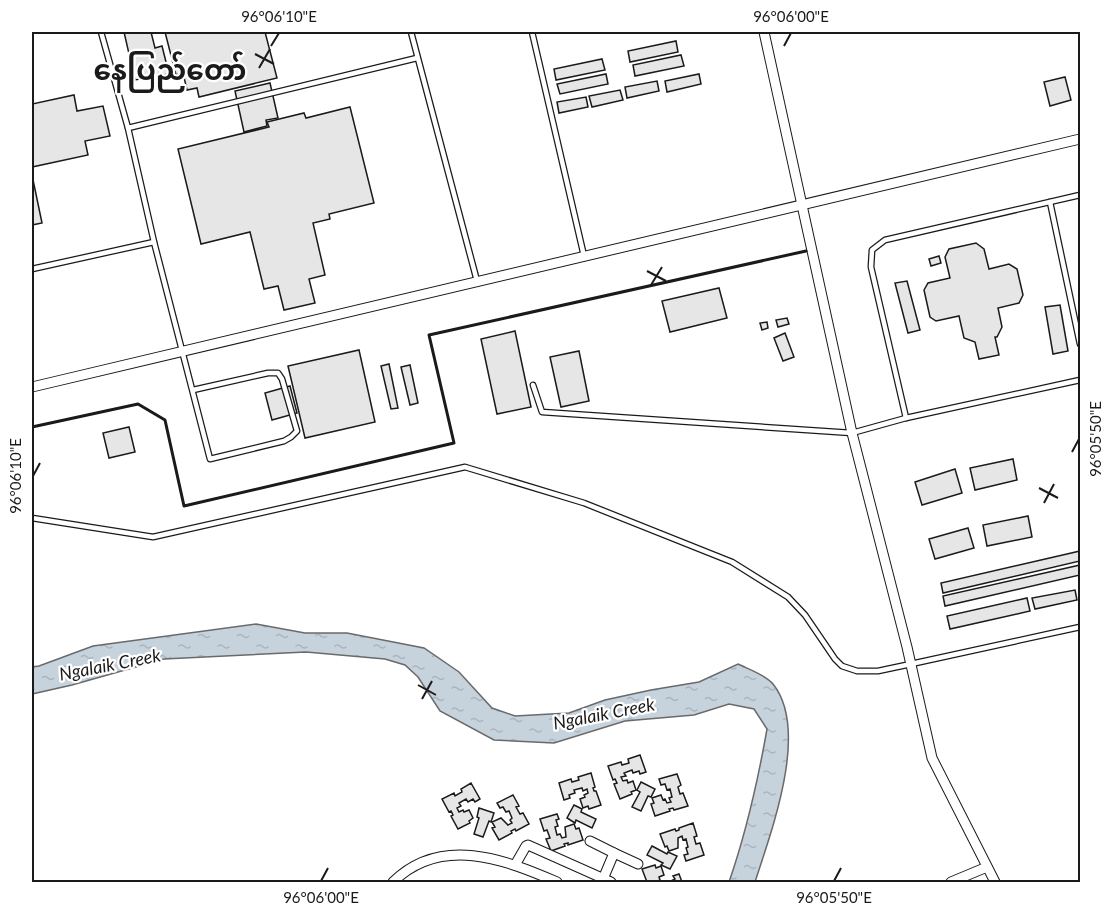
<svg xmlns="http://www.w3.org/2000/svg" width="1112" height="914" font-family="Lato,'Noto Sans Myanmar',sans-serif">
<defs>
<pattern id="water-ripples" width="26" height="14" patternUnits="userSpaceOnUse" patternTransform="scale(1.5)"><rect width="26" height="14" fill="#c6d2dc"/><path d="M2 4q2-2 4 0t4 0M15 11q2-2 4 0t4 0" fill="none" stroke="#aab4bc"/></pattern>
</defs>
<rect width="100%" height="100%" fill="#fff"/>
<!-- water -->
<path fill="url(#water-ripples)" stroke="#6a6a6a" stroke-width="1.5" d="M256,624l49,9h42l77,15 35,24 33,36 23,8 54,-3 36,-13 46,-10 48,-8 39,-18c10,5 28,11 35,20 37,46 -2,148 -18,198h-26c17,-49 29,-102 38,-153l-13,-20 -25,-5 -35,11 -69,6 -71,22 -60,-3 -54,-29 -22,-34 -13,-12 -20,-6 -79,-7 -142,7 -92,26 -40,9v-27l7,-1 54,-20z"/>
<!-- building -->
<g fill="#e6e6e6" stroke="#1a1a1a" stroke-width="1.5">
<path d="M124,32h27l4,16 7,-2 7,28 -34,6z"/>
<path d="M165,32h100l12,46 -78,19 -2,-9 -10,2 -4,-17 -7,2z"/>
<path d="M676,41l2,11 -48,10 -2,-11z"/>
<path d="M681,55l3,11 -49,10 -2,-11z"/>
<path d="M602,59l3,11 -49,10 -2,-11z"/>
<path d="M606,74l2,10 -48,10 -3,-10z"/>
<path d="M699,74l2,10 -34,8 -2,-11z"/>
<path d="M1065,77l6,23 -21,6 -6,-24z"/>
<path d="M657,81l2,10 -32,7 -2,-11z"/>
<path d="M270,83l8,35 -12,2 1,6 -23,6 -9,-41z"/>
<path d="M620,90l3,10 -31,7 -3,-11z"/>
<path d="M74,95l3,16 26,-5 7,30 -25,5 3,14 -56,12v-63z"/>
<path d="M586,97l2,10 -29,6 -2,-11z"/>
<path d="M350,107l24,96 -45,11 1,5 -17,4 12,52 -16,4 6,24 -31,7 -6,-24 -14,3 -14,-57 -49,12 -23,-95 91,-22 -2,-5 37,-9 2,5z"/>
<path d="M32,175l10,48 -10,2z"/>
<path d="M976,243l8,6 5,20 20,-5 8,5 6,26 -4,8 -21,5 4,19 -5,10h-2l4,18 -20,4 -4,-17 -11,-4 -5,-22 -23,5 -6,-4 -6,-27 4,-7 22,-5 -5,-21 4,-8z"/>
<path d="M939,256l2,7 -10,3 -2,-7z"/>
<path d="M907,281l13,49 -12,3 -13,-50z"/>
<path d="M719,288l8,30 -57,14 -8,-31z"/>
<path d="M1060,305l8,46 -15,3 -8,-47z"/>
<path d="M787,318l2,6 -11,3 -2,-7z"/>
<path d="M767,322l1,6 -6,2 -2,-7z"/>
<path d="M515,331l16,76 -34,7 -16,-75z"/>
<path d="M785,333l9,24 -11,4 -9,-23z"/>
<path d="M359,350l16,72 -70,16 -17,-72z"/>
<path d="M579,351l10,50 -28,6 -11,-50z"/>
<path d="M389,364l9,44 -7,1 -10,-43z"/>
<path d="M410,365l8,38 -8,2 -9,-38z"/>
<path d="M290,386l7,27 -25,7 -7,-27z"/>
<path d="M129,427l6,25 -26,6 -6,-25z"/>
<path d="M1013,459l4,21 -42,10 -5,-22z"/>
<path d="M955,469l7,24 -40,12 -7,-23z"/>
<path d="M1028,516l4,21 -45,9 -4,-21z"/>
<path d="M968,528l6,20 -39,11 -6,-20z"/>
<path d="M1080,551v10l-137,32 -2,-10z"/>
<path d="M1080,565v10l-135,31 -2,-10z"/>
<path d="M1075,590l2,10 -42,9 -3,-11z"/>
<path d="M1027,598l3,13 -80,18 -3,-13z"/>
<path d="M640,755l6,17 -6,2 -1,-3 -6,2 -1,-3 -8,3 2,3 -5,1 2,4 4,-1 1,3 5,-2 3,9 -5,2 1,2 -12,5 -6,-15 3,-1 -2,-4 -2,1 -5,-14 13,-4 1,3 7,-2 -1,-4z"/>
<path d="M591,773l4,14 -2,1 1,3h2l5,14 -12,4 -1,-3 -5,2 -3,-9 5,-2 -1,-2 4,-2 -1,-4 -4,2 -1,-3 -8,2 1,3 -6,2 1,3 -6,2 -5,-17 12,-4 1,3 7,-2 -1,-3z"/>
<path d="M677,774l4,11 -3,2 2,7 3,-1 5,13 -14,4 -1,-2 -4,1 1,2 -15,5 -4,-12 3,-1 -2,-5 9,-3 2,5 2,-1 2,4 4,-1 -2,-4 3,-1 -2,-8 -3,1 -2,-6 -4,1 -2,-6z"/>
<path d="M641,782l14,7 -4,8 -3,-1 -7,15 -9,-4 8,-15 -3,-2z"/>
<path d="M471,783l9,16 -5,3 -2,-3 -5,3 -2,-3 -7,4 2,3 -4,2 2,4 4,-2 1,2 5,-2 4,8 -4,3 1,2 -12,6 -7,-13 2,-1 -2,-4 -2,1 -7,-13 12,-6 1,3 7,-4 -1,-3z"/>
<path d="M513,795l6,11 -3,1 4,7 3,-1 6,11 -13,7 -1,-2 -4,2 1,2 -13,7 -7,-12 3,-1 -3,-5 9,-4 7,7 4,-2 -2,-3 2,-2 -3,-7 -3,1 -3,-5 -3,1 -3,-5z"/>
<path d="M574,805l8,4 -1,3 15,7 -4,9 -16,-8 -1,3 -8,-5z"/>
<path d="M479,808l15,5 -3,9 -2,-1 -6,16 -9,-3 5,-16 -2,-1z"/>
<path d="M557,814l2,5 -3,1 2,6 -3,1 2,8 3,-1 2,4 4,-1 -1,-10 9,-3 2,5 3,-1 4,12 -15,5v-2l-4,1 1,2 -14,5 -5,-12 4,-1 -3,-8 -3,1 -4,-12z"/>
<path d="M693,823l4,13 -3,1 2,7 4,-1 4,12 -18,6 -2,-6 4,-1 -2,-6 2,-1 -2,-8 -3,1 -1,-4 -4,2v10l-9,3 -2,-5 -2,1 -5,-13 15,-5 1,2 3,-1v-2z"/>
<path d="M652,846l15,8 1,-2 9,4 -7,13 -9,-4 2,-2 -16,-8z"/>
<path d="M655,865l1,3 5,-2 3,9 -5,2 1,3 -4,2h-9l-5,-13z"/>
<path d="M679,874l3,8h-13l6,-3 -2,-3z"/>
</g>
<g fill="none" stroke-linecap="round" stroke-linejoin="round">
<defs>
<g id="service">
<path d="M101,32l27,96 26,114 56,217 74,-18 7,-4 6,-6 -15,-52 -4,-6h-10l-75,17"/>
<path d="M411,32l66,249"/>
<path d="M532,32l52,224"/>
<path d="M128,128l289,-70"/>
<path d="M1050,202l30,142"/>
<path d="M32,269l122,-27"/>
<path d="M533,385l9,27 310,21 54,-15 174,-38"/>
<path d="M906,418l-35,-151 1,-17 13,-10 195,-45"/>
<path d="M32,518l121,19 312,-70 119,36 148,59 56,35 17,18 30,44 7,7 15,5h21l33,-7 169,-37"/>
</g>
<g id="minor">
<path d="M764,32l88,401 55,214 25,111 63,124"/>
<path d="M32,387l1048,-248"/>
<path d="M590,841l24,12"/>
<path d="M515,865l11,-19 2,-1 83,37"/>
<path d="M603,879l11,-26 24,11"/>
<path d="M393,882c48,-47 111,-23 164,0"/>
<path d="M951,882l36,-15"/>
</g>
</defs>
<!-- service casing -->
<use href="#service" stroke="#1a1a1a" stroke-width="7"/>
<!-- minor casing -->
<use href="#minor" stroke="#1a1a1a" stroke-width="11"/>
<!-- service -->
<use href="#service" stroke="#fff" stroke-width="4.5"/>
<!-- minor -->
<use href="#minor" stroke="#fff" stroke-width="9"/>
<!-- wall -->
<path stroke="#1a1a1a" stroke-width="3" d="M32,427l106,-23 27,16 19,86 270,-63 -25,-108 377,-84"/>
</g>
<!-- ticks -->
<path fill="none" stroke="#1a1a1a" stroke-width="2" d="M271,46l8,-13M784,46l7,-13M255,54l19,10M259,68l11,-19M647,271l19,10M651,285l11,-18M1072,452l7,-13M33,476l7,-13M1039,488l19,10M1044,503l10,-19M418,685l18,10M422,699l10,-18M321,881l7,-13M834,881l7,-13"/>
<g text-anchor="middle" stroke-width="4.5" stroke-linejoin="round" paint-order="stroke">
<!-- water labels -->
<g font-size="18" font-style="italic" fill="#1a1a1a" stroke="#fff">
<text transform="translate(110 665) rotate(-11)" y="6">Ngalaik Creek</text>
<text transform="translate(604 714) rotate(-11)" y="6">Ngalaik Creek</text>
</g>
<!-- town labels -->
<g font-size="28" font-weight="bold" fill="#1a1a1a" stroke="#fff">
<text x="170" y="80">နေပြည်တော်</text>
</g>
</g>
<!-- border -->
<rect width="1112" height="914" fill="none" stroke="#ffffff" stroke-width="66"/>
<rect x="33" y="33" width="1046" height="848" fill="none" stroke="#1a1a1a" stroke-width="2"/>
<g font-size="15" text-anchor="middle" fill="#1a1a1a">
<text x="279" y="22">96°06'10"E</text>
<text x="791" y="22">96°06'00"E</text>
<text transform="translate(1096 439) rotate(-90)" y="5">96°05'50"E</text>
<text transform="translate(16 476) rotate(-90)" y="5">96°06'10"E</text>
<text x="321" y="903">96°06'00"E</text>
<text x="834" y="903">96°05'50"E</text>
</g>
</svg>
